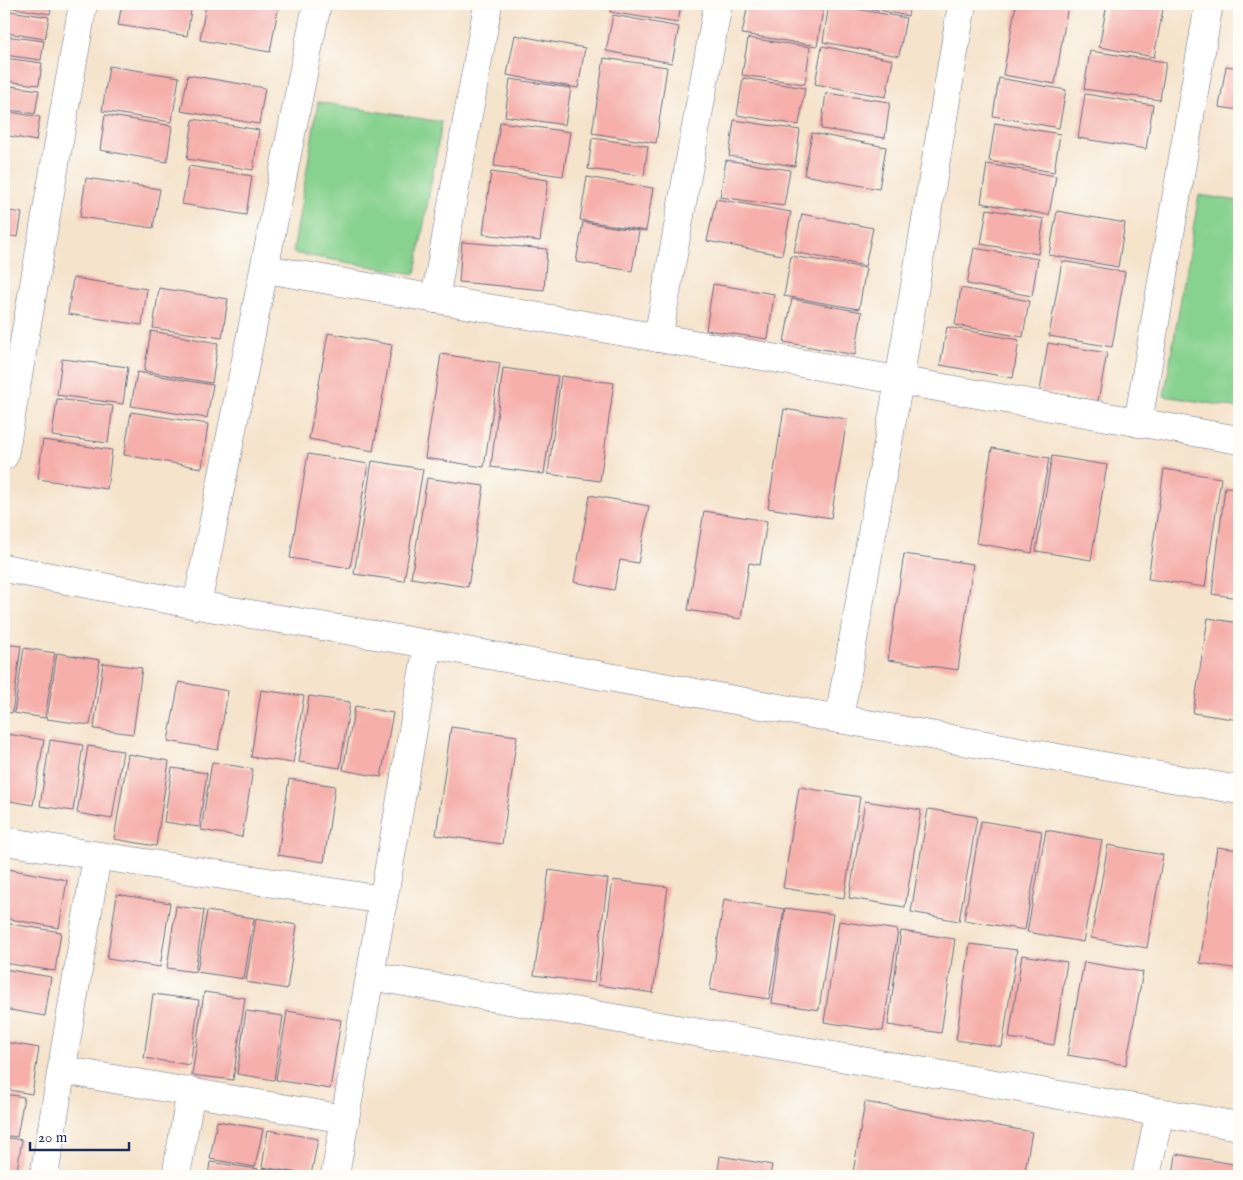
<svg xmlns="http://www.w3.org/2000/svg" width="1243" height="1180" font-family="'IM FELL English',serif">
<rect width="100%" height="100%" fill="#fdfcf7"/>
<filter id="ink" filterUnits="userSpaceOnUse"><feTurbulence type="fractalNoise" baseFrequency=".02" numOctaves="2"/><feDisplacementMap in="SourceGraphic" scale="10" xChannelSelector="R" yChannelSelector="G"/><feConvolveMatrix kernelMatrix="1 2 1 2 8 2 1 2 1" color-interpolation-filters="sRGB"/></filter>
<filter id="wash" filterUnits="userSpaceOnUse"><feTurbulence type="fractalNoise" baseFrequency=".0096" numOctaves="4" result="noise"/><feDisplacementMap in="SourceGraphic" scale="20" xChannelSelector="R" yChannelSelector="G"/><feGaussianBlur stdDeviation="1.12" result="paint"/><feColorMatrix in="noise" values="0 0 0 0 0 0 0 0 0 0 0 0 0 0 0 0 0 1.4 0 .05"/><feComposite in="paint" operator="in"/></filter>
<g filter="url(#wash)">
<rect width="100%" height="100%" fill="#f5e3cb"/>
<!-- green -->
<g fill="#87d28e" stroke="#518076">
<path d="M318,102l124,20 -27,152 -122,-21z"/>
<path d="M1199,195l40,6v207l-75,-12z"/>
</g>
<g id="blocks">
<!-- building -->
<g fill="#f6afaa">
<path d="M8,4h44l-2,10 -42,-7z"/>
<path d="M122,4h70l-5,32 -69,-11z"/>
<path d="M206,4h73l-9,48 -70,-12z"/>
<path d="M612,4h69l-3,19 -68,-11z"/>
<path d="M748,4h76l-7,42 -75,-12z"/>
<path d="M829,4l77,14 -7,38 -76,-14z"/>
<path d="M848,4h62l-2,12z"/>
<path d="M1016,4l52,1 -13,79 -52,-9z"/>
<path d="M1107,4h57l-10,53 -55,-10z"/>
<path d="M10,11l39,6 -4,22 -38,-6z"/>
<path d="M613,15l66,12 -7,36 -66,-12z"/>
<path d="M515,35l70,13 -7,40 -71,-13z"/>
<path d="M4,36l40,5 -3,19 -37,-5z"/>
<path d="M748,38l62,9 -5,37 -63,-9z"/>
<path d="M822,46l71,14 -7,37 -71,-13z"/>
<path d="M1090,51l76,11 -6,38 -76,-11z"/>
<path d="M4,58l38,5 -3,22 -35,-4z"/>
<path d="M604,58l63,9 -11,76 -64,-10z"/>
<path d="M109,66l70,11 -7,45 -70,-11z"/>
<path d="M1226,66l13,2v42l-20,-3z"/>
<path d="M188,75l77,13 -6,36 -78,-13z"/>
<path d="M743,78l62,10 -6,37 -62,-10z"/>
<path d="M999,78l67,12 -7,38 -66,-12z"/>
<path d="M510,79l61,9 -6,37 -60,-9z"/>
<path d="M4,85l35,5 -4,24 -31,-5z"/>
<path d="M826,93l64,9 -5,36 -64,-9z"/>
<path d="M1085,94l68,11 -7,44 -68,-11z"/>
<path d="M4,111l36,6 -4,24 -32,-6z"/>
<path d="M105,115l67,11 -5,36 -67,-12z"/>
<path d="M193,119l66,11 -6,40 -66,-11z"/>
<path d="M734,120l66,10 -5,36 -66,-10z"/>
<path d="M500,122l70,10 -7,44 -69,-10z"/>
<path d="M995,123l65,11 -6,38 -65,-11z"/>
<path d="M812,133l74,14 -7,42 -75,-14z"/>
<path d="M592,138l56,8 -4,30 -56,-7z"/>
<path d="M726,160l64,10 -6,36 -64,-9z"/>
<path d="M987,164l69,12 -7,39 -68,-12z"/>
<path d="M189,166l63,10 -6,39 -64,-11z"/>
<path d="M491,172l57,8 -8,61 -57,-7z"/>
<path d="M587,177l66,11 -7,43 -66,-11z"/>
<path d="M86,178l74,11 -7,39 -73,-11z"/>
<path d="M716,199l75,13 -9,43 -75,-14z"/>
<path d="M987,209l57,10 -6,35 -57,-10z"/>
<path d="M4,210l18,3 -4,24 -14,-2z"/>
<path d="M1057,211l68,12 -7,44 -69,-12z"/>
<path d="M802,214l71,14 -8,38 -71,-14z"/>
<path d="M583,222l56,9 -7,40 -56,-9z"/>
<path d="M462,242l85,7 -3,41 -85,-8z"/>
<path d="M974,248l64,11 -6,37 -65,-12z"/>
<path d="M791,256l75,12 -7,41 -75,-13z"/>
<path d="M1062,261l63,11 -13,75 -63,-11z"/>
<path d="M73,278l74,11 -5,36 -74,-11z"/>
<path d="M713,284l61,10 -6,45 -62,-9z"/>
<path d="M159,288l69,11 -6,39 -69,-10z"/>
<path d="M961,288l68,13 -6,36 -68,-12z"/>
<path d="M792,299l70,13 -7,43 -71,-13z"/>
<path d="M947,327l72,13 -6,38 -73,-13z"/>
<path d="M151,331l67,12 -6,40 -68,-12z"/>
<path d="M328,333l64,12 -19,106 -64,-12z"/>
<path d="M1048,343l59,10 -9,48 -58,-10z"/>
<path d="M441,354l59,9 -16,104 -59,-9z"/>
<path d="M62,359l66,8 -5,37 -66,-9z"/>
<path d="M503,368l55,8 -14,98 -53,-7z"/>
<path d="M137,372l76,13 -6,33 -76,-12z"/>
<path d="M561,376l53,7 -14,98 -52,-7z"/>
<path d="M57,399l56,7 -5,37 -56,-7z"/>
<path d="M784,409l63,10 -16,99 -63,-10z"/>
<path d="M131,412l77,12 -6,44 -78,-13z"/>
<path d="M43,440l69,10 -5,39 -69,-10z"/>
<path d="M992,448l57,10 -17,95 -56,-10z"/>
<path d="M308,454l60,10 -18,104 -60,-10z"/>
<path d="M1052,456l55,9 -16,95 -55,-9z"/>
<path d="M372,461l51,8 -19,112 -50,-7z"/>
<path d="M1164,469l57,9 -16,109 -57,-8z"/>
<path d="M427,478l57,8 -16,101 -57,-9z"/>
<path d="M1225,487l14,1v110l-27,-4z"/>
<path d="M590,495l59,11 -11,57 -18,-3 -6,30 -40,-8z"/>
<path d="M704,511l63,10 -7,44 -11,-2 -8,56 -53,-9z"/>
<path d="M904,554l69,10 -15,106 -70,-10z"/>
<path d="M1208,618l31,5v97l-46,-7z"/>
<path d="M4,644l17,2 -9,67 -8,-1z"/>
<path d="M24,648l31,5 -10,65 -31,-5z"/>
<path d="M57,653l43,7 -10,65 -43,-6z"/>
<path d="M103,663l39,5 -9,66 -39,-5z"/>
<path d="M179,682l49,9 -10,59 -50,-9z"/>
<path d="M261,690l43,6 -11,67 -42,-6z"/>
<path d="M309,696l41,6 -10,66 -41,-6z"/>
<path d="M355,706l38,7 -12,64 -38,-7z"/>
<path d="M451,727l66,9 -15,108 -66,-9z"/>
<path d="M7,734l37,6 -11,65 -29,-5v-42z"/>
<path d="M50,740l33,5 -10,66 -33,-5z"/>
<path d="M88,746l35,5 -11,68 -35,-6z"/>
<path d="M128,754l41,7 -13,85 -42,-7z"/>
<path d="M212,762l41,7 -11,68 -41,-7z"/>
<path d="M172,768l35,5 -8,54 -35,-5z"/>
<path d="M289,779l46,7 -11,76 -46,-7z"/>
<path d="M799,787l61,10 -16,101 -61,-10z"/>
<path d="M865,801l56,9 -16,97 -56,-9z"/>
<path d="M928,809l49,8 -18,104 -48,-9z"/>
<path d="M981,821l61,10 -17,99 -61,-10z"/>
<path d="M1046,830l56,10 -19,102 -56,-10z"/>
<path d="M1108,845l55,10 -16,93 -56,-10z"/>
<path d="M1217,847l22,3v119l-39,-6z"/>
<path d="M8,869l59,11 -8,48 -55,-10v-25z"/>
<path d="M549,870l59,9 -14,104 -60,-8z"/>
<path d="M613,880l55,7 -15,106 -55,-8z"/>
<path d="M117,894l53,9 -10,64 -53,-8z"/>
<path d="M724,899l60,10 -15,90 -59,-9z"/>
<path d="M176,906l28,4 -9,62 -28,-4z"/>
<path d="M785,908l48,6 -14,96 -47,-7z"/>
<path d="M207,911l47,7 -10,61 -47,-7z"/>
<path d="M256,918l41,7 -10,64 -41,-7z"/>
<path d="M839,921l59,9 -15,101 -59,-9z"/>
<path d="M4,923l57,9 -6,39 -51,-8z"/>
<path d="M901,931l54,8 -14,94 -53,-8z"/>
<path d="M970,944l47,6 -15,97 -46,-7z"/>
<path d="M1022,955l45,7 -13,83 -45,-7z"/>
<path d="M1084,962l59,10 -17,93 -59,-10z"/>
<path d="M4,969l47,8 -6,39 -41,-7z"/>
<path d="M204,992l41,6 -12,82 -41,-5z"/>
<path d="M153,994l46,6 -9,65 -46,-7z"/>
<path d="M246,1011l37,5 -9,64 -37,-6z"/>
<path d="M287,1011l54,9 -11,69 -54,-9z"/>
<path d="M4,1042l35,6 -7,46 -28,-5z"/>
<path d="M4,1094l20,3 -7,40 -13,-2z"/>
<path d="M865,1102l167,30 -8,44h-156l-15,-3z"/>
<path d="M217,1121l46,8 -8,38 -45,-8z"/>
<path d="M268,1130l50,9 -7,36 -49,-8z"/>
<path d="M4,1137l18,3 -6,36h-12z"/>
<path d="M1176,1154l63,11v11h-66z"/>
<path d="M720,1156l52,9 -2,11h-53z"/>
<path d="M210,1162l48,7 -1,7h-49z"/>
<path d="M262,1168l40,7v1h-42z"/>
</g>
</g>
</g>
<g filter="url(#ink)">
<use href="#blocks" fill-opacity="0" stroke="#676e84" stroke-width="1"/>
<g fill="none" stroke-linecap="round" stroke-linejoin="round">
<defs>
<g id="street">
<path d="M266,269l973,171"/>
<path d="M435,299l53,-295"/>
<path d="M658,338l60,-334"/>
<path d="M1138,423l71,-419"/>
<path d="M4,456l79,-452"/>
<path d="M197,605l120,-601"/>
<path d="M839,719l60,-338 63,-377"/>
<path d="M4,841l379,59"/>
<path d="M370,976l869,150"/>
<path d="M62,1070l283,49"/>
<path d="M44,1176l53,-320"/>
<path d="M176,1176l15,-85"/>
<path d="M335,1176l93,-532"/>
<path d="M1146,1176l14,-64"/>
</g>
<path id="secondary" d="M4,568l193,37 231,39 411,75 400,71"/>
</defs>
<!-- street casing -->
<use href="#street" stroke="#676e84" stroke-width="29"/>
<!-- secondary casing -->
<use href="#secondary" stroke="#676e84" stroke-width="29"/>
<!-- street -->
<use href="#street" stroke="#fff" stroke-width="28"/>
<!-- secondary -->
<use href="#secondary" stroke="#fff" stroke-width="28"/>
</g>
</g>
<!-- margin -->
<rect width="1243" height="1180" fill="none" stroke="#fdfcf7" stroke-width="20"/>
<!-- scale -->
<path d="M30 1142v8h99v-8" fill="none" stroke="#1b2f5e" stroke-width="2.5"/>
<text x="38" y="1142" font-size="15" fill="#1b2f5e" stroke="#fdfcf7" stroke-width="4" paint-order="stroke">20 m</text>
</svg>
